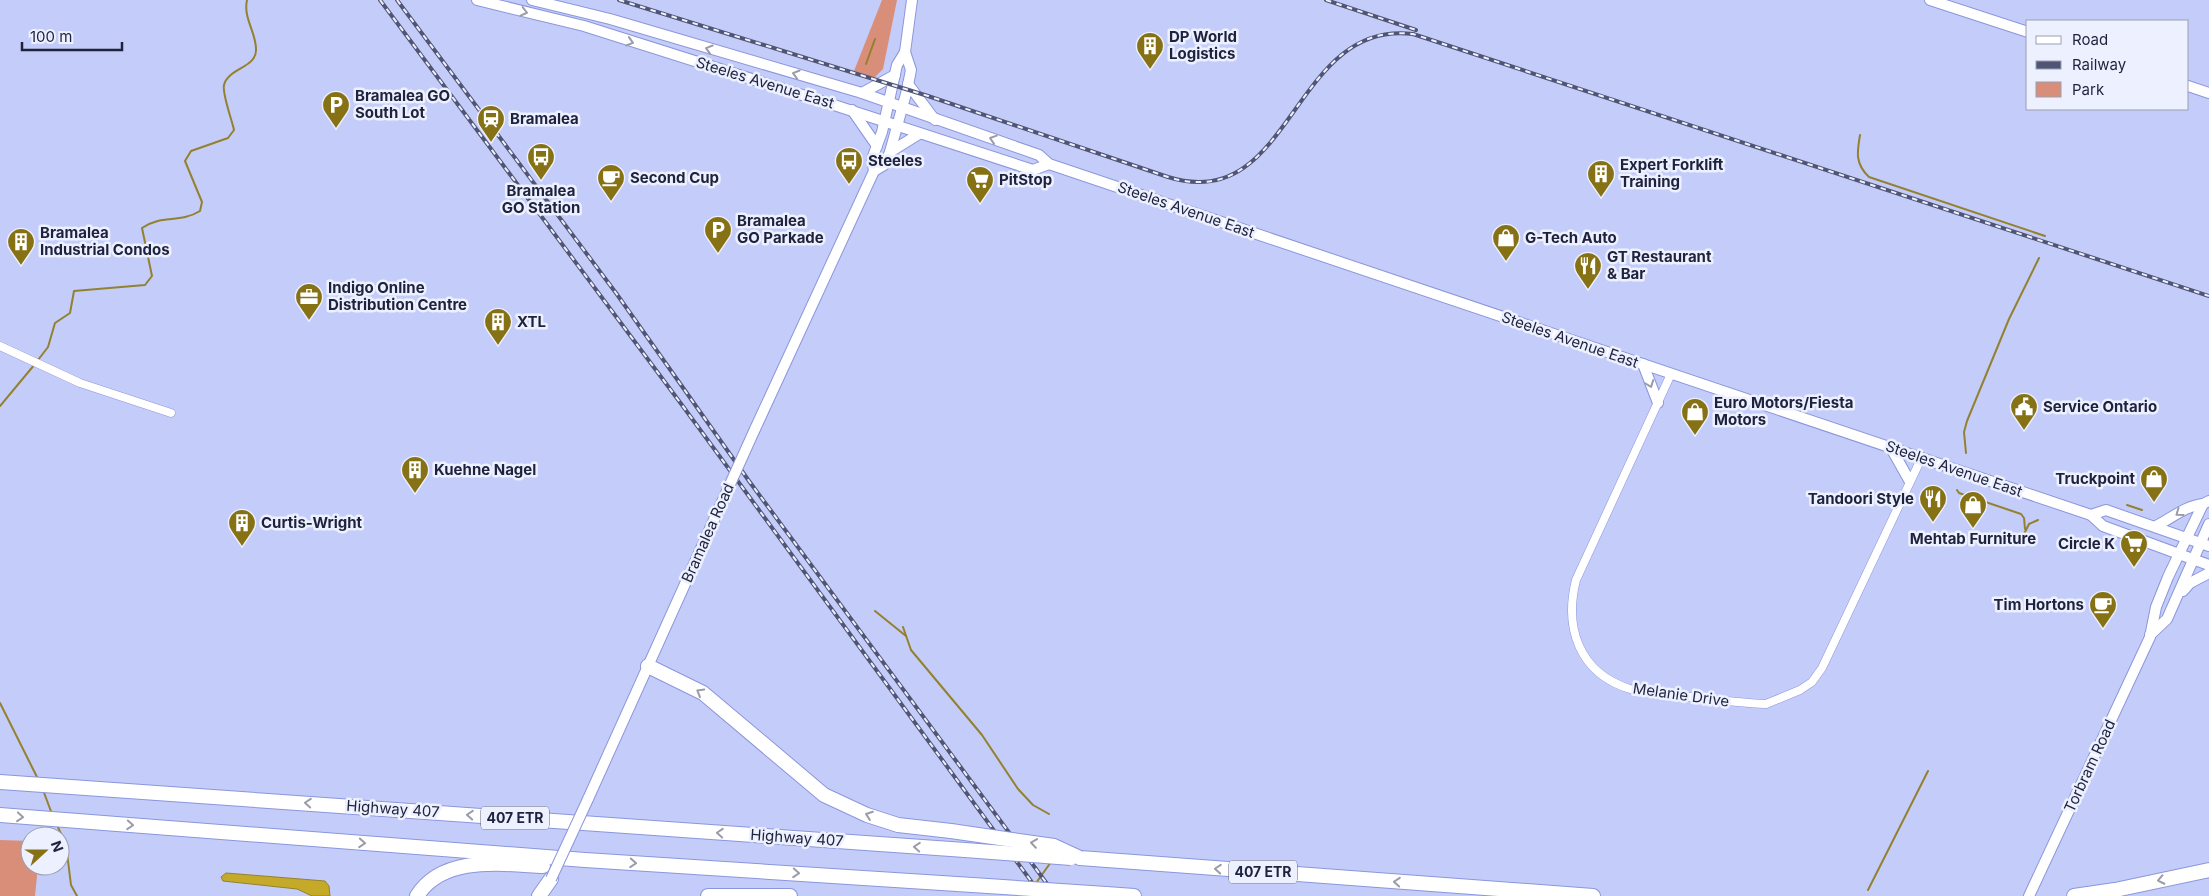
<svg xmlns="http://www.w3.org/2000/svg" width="2209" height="896" font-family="Inter,sans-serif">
<rect width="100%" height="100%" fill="#c4cdf9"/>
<!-- green -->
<g fill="#d98e79">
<path d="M882,0h15l-14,69 -9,9 -20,-7z"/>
<path d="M0,840l30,1v25h8l-3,30h-35z"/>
</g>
<!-- water -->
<path fill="#c5aa29" stroke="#93812f" d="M226,873l99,8 4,5 1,10h-18l-15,-7 -74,-8 -2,-4z"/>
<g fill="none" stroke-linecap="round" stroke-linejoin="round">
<!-- stream -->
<g stroke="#93812f" stroke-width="2">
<path d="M866,64l9,-25"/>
<path d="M1860,135c-3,17 -5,29 9,42l176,59"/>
<path d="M38,360l10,-13 7,-24 15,-10 4,-22 71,-6 7,-9 -10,-48c20,-14 37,-4 58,-17l2,-9 -17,-41 6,-10 37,-13 6,-8c-2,-10 -12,-36 -10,-45 4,-17 33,-17 32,-36 0,-17 -13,-31 -9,-49"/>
<path d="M0,406l35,-42"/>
<path d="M1966,453l-2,-21 3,-11 42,-102 30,-61"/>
<path d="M1957,490l2,3 62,21 3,4 1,11"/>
<path d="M2127,505l15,5"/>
<path d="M2021,540l8,-16 9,-4"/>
<path d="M875,611l31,25"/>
<path d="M903,627l8,23 71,85 36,54 15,16 16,9"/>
<path d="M0,703l38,76"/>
<path d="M43,790l9,24"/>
<path d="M57,825l9,20 5,40 6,11"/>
<path d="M1036,883l15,-21"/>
<path d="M1868,890l60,-119"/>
</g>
<defs>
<g id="street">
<path d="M0,346l80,37 91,30"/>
<path d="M1671,374l-95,206c-12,48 3,93 54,109 19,6 41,6 61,8 25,3 50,6 75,7l34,-14 12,-8 10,-14 99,-209"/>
</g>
<g id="secondary">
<path d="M477,0l107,26 253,80 196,64 16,-6"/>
<path d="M532,0l78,19 252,74 177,62 10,9 1042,351 12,11 106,39"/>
<path d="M1930,0l98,32"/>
<path d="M908,84l27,36"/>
<path d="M2188,86l21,7"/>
<path d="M862,93l33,-18"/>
<path d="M852,110l25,36"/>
<path d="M890,152l29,-18"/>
<path d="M874,171l10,-6 6,-13 17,-62 4,-20 -6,-18"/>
<path d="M1643,364l15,39"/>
<path d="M755,429l119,-258 -2,-12 10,-27 15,-67 8,-13 7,-52"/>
<path d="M1891,448l18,32"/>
<path d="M2091,515l15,-5 103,36"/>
<path d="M2156,526c16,-8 29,-20 47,-22"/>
<path d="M2183,591l7,-8 19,-10"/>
<path d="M2150,635l17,-16 42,-95"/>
<path d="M588,799l134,-297"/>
<path d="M2029,896l121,-259 6,-30 12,-30 35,-73 6,-3"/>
</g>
<g id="highway">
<path d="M648,666l55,27 121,102 43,20 31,10 53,6"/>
<path d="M0,782l965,68"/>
<path d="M0,815l585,45 403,26"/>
<path d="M1080,858l513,38"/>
<path d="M417,896c26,-41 84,-32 126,-30"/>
<path d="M539,896l12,-17"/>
<path d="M708,896h82"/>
<path d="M1102,896l4,-2 28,2"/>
<path d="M2074,896l41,-6 94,-20"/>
</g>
</defs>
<!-- street casing -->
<use href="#street" stroke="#8b96dc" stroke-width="9"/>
<!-- secondary casing -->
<use href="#secondary" stroke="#8b96dc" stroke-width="12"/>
<!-- highway casing -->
<use href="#highway" stroke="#8b96dc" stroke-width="16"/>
<!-- street -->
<use href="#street" stroke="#fff" stroke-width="8"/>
<!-- secondary -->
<use href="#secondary" stroke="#fff" stroke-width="10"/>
<!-- highway -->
<use href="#highway" stroke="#fff" stroke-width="14"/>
<defs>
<g id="rail">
<path d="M380,0l302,405 360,491"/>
<path d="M397,0l219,293 133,188 307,415"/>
<path d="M619,0l309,96 240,81c125,39 123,-158 245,-143l796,262"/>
<path d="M1326,0l90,30"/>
</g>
</defs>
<!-- rail casing -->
<use href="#rail" stroke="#505575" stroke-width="4"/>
<!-- rail -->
<use href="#rail" stroke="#ecf0ff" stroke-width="2" stroke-dasharray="5.5" stroke-linecap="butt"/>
<defs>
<g id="secondary-bridge">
<path d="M722,502l33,-73"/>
<path d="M551,879l37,-80"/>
</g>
<g id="highway-bridge">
<path d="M951,831l103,15 26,12"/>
<path d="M965,850l106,8"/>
<path d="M988,886l118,8"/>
</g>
</defs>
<!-- secondary-bridge casing -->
<use href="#secondary-bridge" stroke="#8b96dc" stroke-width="12" stroke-linecap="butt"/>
<!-- highway-bridge casing -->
<use href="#highway-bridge" stroke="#8b96dc" stroke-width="16" stroke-linecap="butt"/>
<!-- secondary-bridge -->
<use href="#secondary-bridge" stroke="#fff" stroke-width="10"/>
<!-- highway-bridge -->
<use href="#highway-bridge" stroke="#fff" stroke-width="14"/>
</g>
<!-- one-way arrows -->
<defs><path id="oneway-chevron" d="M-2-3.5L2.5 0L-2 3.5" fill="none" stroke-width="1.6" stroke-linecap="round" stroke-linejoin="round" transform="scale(1.25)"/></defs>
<g stroke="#9a9ca8">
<use href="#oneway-chevron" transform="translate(524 12) rotate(14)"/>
<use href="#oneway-chevron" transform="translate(630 42) rotate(17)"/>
<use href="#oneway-chevron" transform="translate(709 49) rotate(-163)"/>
<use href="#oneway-chevron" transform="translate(796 74) rotate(-164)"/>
<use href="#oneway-chevron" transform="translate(993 139) rotate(-162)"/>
<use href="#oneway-chevron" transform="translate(1650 384) rotate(69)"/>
<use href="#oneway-chevron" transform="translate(2179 513) rotate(144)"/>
<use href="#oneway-chevron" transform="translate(700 692) rotate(-150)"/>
<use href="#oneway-chevron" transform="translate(308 803) rotate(-176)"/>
<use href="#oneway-chevron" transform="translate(470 815) rotate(-176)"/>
<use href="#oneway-chevron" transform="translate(869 815) rotate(-160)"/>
<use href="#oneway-chevron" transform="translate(20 817) rotate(5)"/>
<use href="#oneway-chevron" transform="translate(130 825) rotate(4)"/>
<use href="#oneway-chevron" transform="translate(720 833) rotate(-176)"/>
<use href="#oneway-chevron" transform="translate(362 843) rotate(4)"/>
<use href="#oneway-chevron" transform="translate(1034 843) rotate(-172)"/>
<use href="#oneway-chevron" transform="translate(917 847) rotate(-176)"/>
<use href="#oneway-chevron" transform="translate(633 863) rotate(4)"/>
<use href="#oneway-chevron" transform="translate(1218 869) rotate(-176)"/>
<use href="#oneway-chevron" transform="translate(796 873) rotate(4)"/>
<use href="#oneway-chevron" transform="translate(2161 880) rotate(168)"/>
<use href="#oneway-chevron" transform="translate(1397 882) rotate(-176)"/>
</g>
<!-- icons -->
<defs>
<symbol id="building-pin" viewBox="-11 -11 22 30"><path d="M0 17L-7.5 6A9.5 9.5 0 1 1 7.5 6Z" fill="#867214" stroke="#ecf0ff"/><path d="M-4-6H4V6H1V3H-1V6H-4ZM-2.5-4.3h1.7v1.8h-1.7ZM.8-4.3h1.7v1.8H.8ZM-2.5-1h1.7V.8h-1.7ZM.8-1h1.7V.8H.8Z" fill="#fff"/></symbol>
<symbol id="parking-pin" viewBox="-11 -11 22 30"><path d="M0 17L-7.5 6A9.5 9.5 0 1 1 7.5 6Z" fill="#867214" stroke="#ecf0ff"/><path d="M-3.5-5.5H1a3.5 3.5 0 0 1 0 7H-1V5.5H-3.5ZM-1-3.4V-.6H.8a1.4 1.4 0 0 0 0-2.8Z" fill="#fff"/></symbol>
<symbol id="station-pin" viewBox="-11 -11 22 30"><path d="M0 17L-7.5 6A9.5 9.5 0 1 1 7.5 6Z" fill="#867214" stroke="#ecf0ff"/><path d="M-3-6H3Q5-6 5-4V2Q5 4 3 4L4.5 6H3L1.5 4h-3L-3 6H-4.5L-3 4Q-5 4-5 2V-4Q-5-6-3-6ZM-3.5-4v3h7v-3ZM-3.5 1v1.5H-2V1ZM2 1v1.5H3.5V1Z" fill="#fff"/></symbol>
<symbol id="bus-pin" viewBox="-11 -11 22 30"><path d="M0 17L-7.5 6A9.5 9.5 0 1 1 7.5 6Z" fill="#867214" stroke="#ecf0ff"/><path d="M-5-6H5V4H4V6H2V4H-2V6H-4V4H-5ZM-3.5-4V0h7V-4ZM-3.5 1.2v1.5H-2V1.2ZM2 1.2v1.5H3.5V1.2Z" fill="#fff"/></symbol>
<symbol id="cafe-pin" viewBox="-11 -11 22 30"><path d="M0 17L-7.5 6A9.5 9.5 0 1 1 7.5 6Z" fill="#867214" stroke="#ecf0ff"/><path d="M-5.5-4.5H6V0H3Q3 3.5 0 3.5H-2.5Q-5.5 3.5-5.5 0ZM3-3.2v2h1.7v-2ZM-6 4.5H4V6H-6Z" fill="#fff"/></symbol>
<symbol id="supermarket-pin" viewBox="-11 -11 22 30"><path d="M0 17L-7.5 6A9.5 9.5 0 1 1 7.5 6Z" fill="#867214" stroke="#ecf0ff"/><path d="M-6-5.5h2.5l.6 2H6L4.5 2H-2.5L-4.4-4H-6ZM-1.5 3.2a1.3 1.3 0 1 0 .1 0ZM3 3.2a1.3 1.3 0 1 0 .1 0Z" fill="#fff"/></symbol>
<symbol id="shop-pin" viewBox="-11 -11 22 30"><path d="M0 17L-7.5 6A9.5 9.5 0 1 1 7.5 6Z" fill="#867214" stroke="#ecf0ff"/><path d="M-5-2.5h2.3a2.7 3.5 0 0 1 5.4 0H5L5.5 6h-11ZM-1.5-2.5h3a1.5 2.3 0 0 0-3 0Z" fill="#fff"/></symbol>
<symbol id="restaurant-pin" viewBox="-11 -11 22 30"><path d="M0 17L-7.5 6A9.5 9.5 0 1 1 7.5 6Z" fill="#867214" stroke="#ecf0ff"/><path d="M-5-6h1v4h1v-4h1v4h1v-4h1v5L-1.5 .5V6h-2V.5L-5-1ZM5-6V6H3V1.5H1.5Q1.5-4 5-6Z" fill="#fff"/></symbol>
<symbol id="office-pin" viewBox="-11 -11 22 30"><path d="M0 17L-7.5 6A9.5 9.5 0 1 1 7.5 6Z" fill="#867214" stroke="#ecf0ff"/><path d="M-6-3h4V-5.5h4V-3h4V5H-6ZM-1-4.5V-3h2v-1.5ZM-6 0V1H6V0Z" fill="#fff"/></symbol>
<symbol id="civic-pin" viewBox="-11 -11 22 30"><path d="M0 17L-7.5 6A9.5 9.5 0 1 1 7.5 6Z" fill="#867214" stroke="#ecf0ff"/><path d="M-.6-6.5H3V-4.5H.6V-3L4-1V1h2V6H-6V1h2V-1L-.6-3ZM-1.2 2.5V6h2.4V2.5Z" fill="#fff"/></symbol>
</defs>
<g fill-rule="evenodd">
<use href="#building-pin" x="1134" y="30" width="32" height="43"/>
<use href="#parking-pin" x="320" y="89" width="32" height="43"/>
<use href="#station-pin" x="475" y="103" width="32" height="43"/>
<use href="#bus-pin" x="525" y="141" width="32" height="43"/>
<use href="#bus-pin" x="833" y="145" width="32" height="43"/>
<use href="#building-pin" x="1585" y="158" width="32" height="43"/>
<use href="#cafe-pin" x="595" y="162" width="32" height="43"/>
<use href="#supermarket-pin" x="964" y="164" width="32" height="43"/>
<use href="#parking-pin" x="702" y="214" width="32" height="43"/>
<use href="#shop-pin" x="1490" y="222" width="32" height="43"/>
<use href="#building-pin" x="5" y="226" width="32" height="43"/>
<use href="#restaurant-pin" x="1572" y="250" width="32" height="43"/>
<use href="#office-pin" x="293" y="281" width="32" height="43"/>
<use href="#building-pin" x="482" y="306" width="32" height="43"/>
<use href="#civic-pin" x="2008" y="391" width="32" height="43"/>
<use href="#shop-pin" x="1679" y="396" width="32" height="43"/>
<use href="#building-pin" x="399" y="454" width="32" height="43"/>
<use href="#shop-pin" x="2138" y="463" width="32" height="43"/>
<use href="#restaurant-pin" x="1917" y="483" width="32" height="43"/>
<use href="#shop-pin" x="1957" y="489" width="32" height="43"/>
<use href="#building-pin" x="226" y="507" width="32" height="43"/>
<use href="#supermarket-pin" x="2118" y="528" width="32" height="43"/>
<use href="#cafe-pin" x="2087" y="589" width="32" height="43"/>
</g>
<g text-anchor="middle" stroke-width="5" stroke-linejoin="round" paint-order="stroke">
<!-- shield labels -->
<g fill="#ecf0ff" stroke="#5c6077" stroke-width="1">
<rect x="481" y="806.5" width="68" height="23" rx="4"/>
<rect x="1229" y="860.5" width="68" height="23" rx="4"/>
</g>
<g font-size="14" font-weight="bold" fill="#1e223d">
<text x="515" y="823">407 ETR</text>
<text x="1263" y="877">407 ETR</text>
</g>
<!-- poi labels -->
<g font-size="15" font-weight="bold" fill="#1e223d" stroke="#ecf0ff" text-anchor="start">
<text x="1169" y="42">DP World<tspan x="1169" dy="17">Logistics</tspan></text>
<text x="355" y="101">Bramalea GO<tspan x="355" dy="17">South Lot</tspan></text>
<text x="510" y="124">Bramalea</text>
<text x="868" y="166">Steeles</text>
<text x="1620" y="170">Expert Forklift<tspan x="1620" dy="17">Training</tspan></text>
<text x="630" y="183">Second Cup</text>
<text x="999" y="185">PitStop</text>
<text x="541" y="196" text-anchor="middle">Bramalea<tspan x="541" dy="17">GO Station</tspan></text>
<text x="737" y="226">Bramalea<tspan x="737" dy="17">GO Parkade</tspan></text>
<text x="40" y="238">Bramalea<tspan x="40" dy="17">Industrial Condos</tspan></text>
<text x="1525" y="243">G-Tech Auto</text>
<text x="1607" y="262">GT Restaurant<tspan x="1607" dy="17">&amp; Bar</tspan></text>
<text x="328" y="293">Indigo Online<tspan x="328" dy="17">Distribution Centre</tspan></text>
<text x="517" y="327">XTL</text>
<text x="1714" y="408">Euro Motors/Fiesta<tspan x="1714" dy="17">Motors</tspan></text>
<text x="2043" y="412">Service Ontario</text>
<text x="434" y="475">Kuehne Nagel</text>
<text x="2135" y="484" text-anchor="end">Truckpoint</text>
<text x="1914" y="504" text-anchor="end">Tandoori Style</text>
<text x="261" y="528">Curtis-Wright</text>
<text x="1973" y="544" text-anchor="middle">Mehtab Furniture</text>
<text x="2115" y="549" text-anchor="end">Circle K</text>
<text x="2084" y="610" text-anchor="end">Tim Hortons</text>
</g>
<!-- street labels -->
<g font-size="15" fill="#1e223d" stroke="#ecf0ff">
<text transform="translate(765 83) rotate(17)" y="5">Steeles Avenue East</text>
<text transform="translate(1186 210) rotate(19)" y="5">Steeles Avenue East</text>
<text transform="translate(1570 340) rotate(19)" y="5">Steeles Avenue East</text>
<text transform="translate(1954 469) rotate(19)" y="5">Steeles Avenue East</text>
<text transform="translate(708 533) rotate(-66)" y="5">Bramalea Road</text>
<text transform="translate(1681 695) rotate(8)" y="5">Melanie Drive</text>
<text transform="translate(2090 766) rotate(-65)" y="5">Torbram Road</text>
<text transform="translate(393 809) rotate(4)" y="5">Highway 407</text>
<text transform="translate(797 838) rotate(4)" y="5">Highway 407</text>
</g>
</g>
<!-- legend -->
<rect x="2026" y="20" width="162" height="90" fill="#ecf0ff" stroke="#9a9eb1"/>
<rect x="2036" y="36" width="25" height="8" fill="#ffffff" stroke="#9a9eb1"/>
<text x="2072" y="45" font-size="15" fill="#1e223d">Road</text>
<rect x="2036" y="61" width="25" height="8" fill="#505575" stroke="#9a9eb1"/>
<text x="2072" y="70" font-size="15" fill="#1e223d">Railway</text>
<rect x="2036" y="82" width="25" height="15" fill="#d98e79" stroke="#9a9eb1"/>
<text x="2072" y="95" font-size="15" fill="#1e223d">Park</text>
<!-- north arrow -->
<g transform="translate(45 851) rotate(69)"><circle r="24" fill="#ecf0ff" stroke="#9a9eb1"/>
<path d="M0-4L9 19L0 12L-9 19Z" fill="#867214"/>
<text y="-8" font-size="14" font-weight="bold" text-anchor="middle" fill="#1e223d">N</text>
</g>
<!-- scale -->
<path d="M22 42v8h100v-8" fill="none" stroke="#1e223d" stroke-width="2.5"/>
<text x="30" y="42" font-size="15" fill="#1e223d" stroke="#ecf0ff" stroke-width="4" paint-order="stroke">100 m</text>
</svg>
